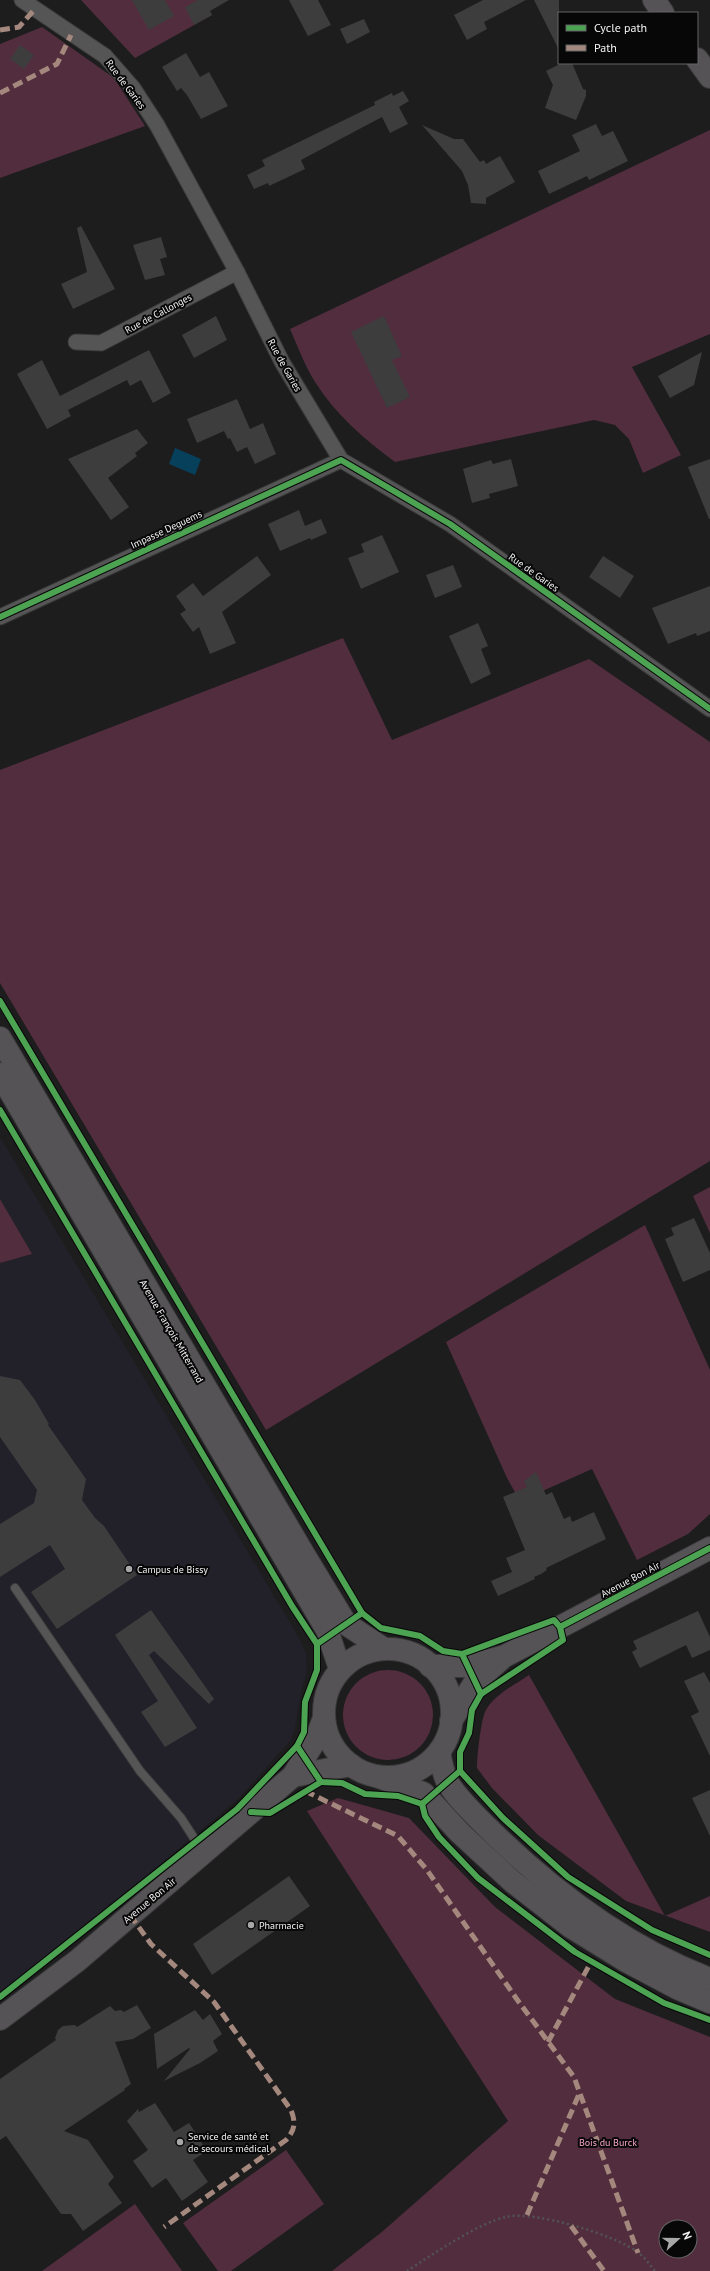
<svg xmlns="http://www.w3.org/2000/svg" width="710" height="2271" font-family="'PT Sans',sans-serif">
<rect width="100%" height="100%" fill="#1d1d1e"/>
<!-- built -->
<path fill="#222028" d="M0,1137l298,499 8,17 1,19 -6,20 -6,37 -4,11 -52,58 -173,146 -66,50z"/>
<!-- green -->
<g fill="#522d3d" fill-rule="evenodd">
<path d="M81,0h123l8,15 -77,43z"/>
<path d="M42,27l72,51 31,48 -145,52v-134z"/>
<path d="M710,130v204l-78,33 49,88 -38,18 -14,-34 -14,-14 -21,-5 -199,42c-31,-23 -59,-47 -80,-80 -10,-16 -17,-35 -25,-53z"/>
<path d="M343,638l49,102 197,-81 121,83v419l-444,269 -266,-447v-213z"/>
<path d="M710,1187v46l-17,-37z"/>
<path d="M0,1199l32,55 -32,9z"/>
<path d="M645,1225l65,145v144l-22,20 -51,26 -45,-91 -72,32 -13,-23 -61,-136z"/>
<circle cx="388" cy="1715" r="45"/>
<path d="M529,1675l136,241 45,-20v36l-84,-31 -88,-66 -46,-47 -15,-20c0,-11 4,-50 9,-58 9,-16 29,-25 43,-35z"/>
<path d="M338,1798l71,20 86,89 120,92 95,38v234h-378l51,-40 125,-110 -201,-310zM666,2227h24v24h-24z"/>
<path d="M286,2150l38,54 -93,67h-13l-35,-48z"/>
<path d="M135,2204l47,67h-140z"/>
</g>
<!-- water -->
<path fill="#07405b" d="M175,448l26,11 -6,16 -26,-11z"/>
<!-- building -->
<g fill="#3d3d3e">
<path d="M132,0h33l9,16 -25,14z"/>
<path d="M198,0h31l-19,11 2,4 -18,10 -9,-18z"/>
<path d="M289,0h29l13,25 -23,11z"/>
<path d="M483,0h43l-42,22 3,7 -20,11 -13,-25z"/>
<path d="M534,0h25v50z"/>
<path d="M364,19l6,13 -23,12 -7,-15z"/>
<path d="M20,45l14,10 -10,14 -14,-10z"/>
<path d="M186,53l14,24 9,-5 19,34 -27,13 -14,-24 -6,-7 -4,3 -15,-24z"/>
<path d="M562,63h10l11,26 3,1v6l-10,24 -31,-12 8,-23 -7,-14z"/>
<path d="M403,91l6,10 -10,6 9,17 -18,9 -8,-16 -81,43 4,9 -36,17 -1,-3 -14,6 -7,-14 18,-9 -3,-6 113,-55 -1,-3 18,-9 1,3z"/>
<path d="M596,124l6,12 11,-5 15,30 -39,19 -2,-4 -38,18 -11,-23 42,-20 -8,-16z"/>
<path d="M422,125l32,14h9l17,23 4,-2 2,4 14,-8 15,26 -29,16v6l-15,-1 -3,-18 -6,-14z"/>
<path d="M81,226l34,63 -42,20 -12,-25 26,-12 -10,-44z"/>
<path d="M161,237l6,20 -7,2 5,16 -20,5 -12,-35z"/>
<path d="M216,316l11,24 -33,18 -12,-23z"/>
<path d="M384,316l18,40 -10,4 18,37 -23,11 -36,-76z"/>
<path d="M149,350l22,43 -18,10 -12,-23 -11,6 -3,-6 -59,30 3,6 -24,13 -30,-55 25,-14 18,36z"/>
<path d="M702,352l-8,33 -24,13 -12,-22z"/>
<path d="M237,399l13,30 13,-6 13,31 -21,10 -8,-17 -10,5 -7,-14 -2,1 -4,-8 -27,12 -10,-24z"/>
<path d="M137,429l11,14 -13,10 2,3 -29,22 21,29 -18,13 -43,-61z"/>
<path d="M511,459l7,27 -29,8 1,4 -18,5 -9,-34 28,-9 2,4z"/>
<path d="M710,459v60h-1l-21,-52z"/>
<path d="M299,510l6,16 16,-7 6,14 -16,7 -1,-2 -30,13 -12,-27z"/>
<path d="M382,535l17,37 -38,17 -13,-31 16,-6 -3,-8z"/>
<path d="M257,556l14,19 -49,37 14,31 -26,11 -11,-27 -6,5 -13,-18 6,-4 -10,-14 17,-13 10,13z"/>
<path d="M603,556l31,20 -14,22 -31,-21z"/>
<path d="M453,565l9,22 -27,11 -9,-23z"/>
<path d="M710,586v45l-13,5 -1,-3 -28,11 -16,-36z"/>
<path d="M478,623l10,23 -7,3 10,25 -20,10 -22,-48z"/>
<path d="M694,1218l16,35v17l-27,12 -18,-43 9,-4 -3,-7z"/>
<path d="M0,1376l20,4 15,20 14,24 -1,1 38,54 -4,21 13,18 9,8 33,49 -80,54 -26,-37 34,-23 -15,-24 -50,32v-53l34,-21 3,-13 -37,-53z"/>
<path d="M536,1472l10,23 6,-3 12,27 6,-3 2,6 22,-10 12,27 -60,29 1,2 -6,4 -7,3 1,2 -37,17 -7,-15 21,-9 -6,-14 19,-8 -22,-53 24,-10 -3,-6z"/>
<path d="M151,1610l63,89 -5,5 -55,-53 -5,4 48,73 -32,19 -24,-35 17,-11 -43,-66z"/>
<path d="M698,1611l12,26v13l-18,8 -6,-13 -46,23 -8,-16 5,-3 -4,-8z"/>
<path d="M704,1672l6,11v73l-19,-40 8,-4 -15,-31z"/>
<path d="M710,1790v46l-18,-38z"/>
<path d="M289,1876l21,30 -98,69 -19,-31z"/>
<path d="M137,2005l14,23 -18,11 -18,3 16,42 -7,5 1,1 -61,41 24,9 26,37 -6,7 14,19 -39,28 -12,-17h-10l-55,-78 -6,4v-61l56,-39 -1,-2 3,-8 5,-4 12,-1 2,2 33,-21 5,5 6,-1 3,2z"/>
<path d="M195,2010l8,10 7,-6 12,20 -9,7 5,10 -18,12 -36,18 26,-32 -1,-1 -32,21 -3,-35z"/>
<path d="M155,2103l19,29 15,-9 18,28 -14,9 15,22 -26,19 -16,-23 -14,10 -19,-27 15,-11 -21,-29 11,-12 1,3z"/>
</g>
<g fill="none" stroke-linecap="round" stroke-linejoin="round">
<defs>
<path id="lane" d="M15,1588l125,183 41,47 22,34"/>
<g id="street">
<path d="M22,0l83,56 28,32 24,37 80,147 45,90 59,98 109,64 260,185"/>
<path d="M76,342l25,1 136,-71"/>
<path d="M0,617l341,-157"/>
</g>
<g id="secondary">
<path d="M654,0l9,13"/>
<path d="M697,59l13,18"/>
<path d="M0,1038l303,515 43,71 38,25"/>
<path d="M0,1074l327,556 13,39"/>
<circle cx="388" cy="1713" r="64"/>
<path d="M430,1666h38l37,-10 205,-108"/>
<path d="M451,1721l24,-39 25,-22"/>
<path d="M439,1752c2,9 4,21 8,29 9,17 33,39 47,53 62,60 134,114 216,145"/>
<path d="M293,1776l58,-11"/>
<path d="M376,1776l47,17 37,40 53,49 58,45 55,34 51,27 33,14"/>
<path d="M0,2019l77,-58 216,-185 23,-37 8,-21"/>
</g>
</defs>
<!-- lane casing -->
<use href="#lane" stroke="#3a3a3b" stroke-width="10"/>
<!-- street casing -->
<use href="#street" stroke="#3a3a3b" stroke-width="17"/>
<!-- secondary casing -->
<use href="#secondary" stroke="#3a3a3b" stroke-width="24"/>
<!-- path -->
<path stroke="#535354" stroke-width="2.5" stroke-dasharray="2 3" stroke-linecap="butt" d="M407,2271c23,-15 73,-49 99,-54 27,-7 110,18 133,36 6,5 11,12 16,18"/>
<!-- lane -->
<use href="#lane" stroke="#555556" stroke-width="8"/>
<!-- street -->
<use href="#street" stroke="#555556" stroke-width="15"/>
<!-- secondary -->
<use href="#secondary" stroke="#555355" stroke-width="22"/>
<!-- quiet -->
<g stroke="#a5887d" stroke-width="5" stroke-dasharray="10 5" stroke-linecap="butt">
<path d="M0,30l19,-3 16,-18"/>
<path d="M0,93l57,-29 14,-29"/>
<path d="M305,1791l93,45 29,34 89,128 58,79 64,176"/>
<path d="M130,1915l21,29 63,58 77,108c5,13 4,20 -5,30l-122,87"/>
<path d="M548,2042l43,-80"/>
<path d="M527,2215l53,-123"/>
<path d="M571,2226l33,45"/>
</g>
<defs>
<g id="cycleway">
<path d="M0,617l341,-157 109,64 260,185"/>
<path d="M0,1001l362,612"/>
<path d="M0,1110l292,496 25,38"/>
<path d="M362,1613l19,15 39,8 23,15 19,3 19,40 -9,16 -3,23 -9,19v19l-38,33 -24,-8 -33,-2 -23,-11 -21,-1 -24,-36 7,-14 1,-30 12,-32v-26z"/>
<path d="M560,1627l150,-79"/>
<path d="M462,1654l92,-34 6,7 3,13 -82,54"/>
<path d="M460,1771l43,47 65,59 84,53 58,25"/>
<path d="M422,1804l3,12 14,21 39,41 97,74 89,51 46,17"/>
<path d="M251,1812l19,1 51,-31"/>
<path d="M0,1997l237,-188 60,-63"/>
</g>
</defs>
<!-- cycleway casing -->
<use href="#cycleway" stroke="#070708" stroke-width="8"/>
<!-- cycleway -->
<use href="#cycleway" stroke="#4ca352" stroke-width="6"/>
</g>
<!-- markers -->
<g fill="#a8a8a9" stroke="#070708" stroke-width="1.5">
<circle cx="129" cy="1569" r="4"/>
<circle cx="251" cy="1925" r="4"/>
<circle cx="180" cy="2142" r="4"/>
</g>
<g text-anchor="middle" stroke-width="4" stroke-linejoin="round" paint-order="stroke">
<!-- street labels -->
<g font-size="10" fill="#f3f3f4" stroke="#070708">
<text transform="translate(126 84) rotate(53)" y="4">Rue de Garies</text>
<text transform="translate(158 313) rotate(-28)" y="4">Rue de Callonges</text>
<text transform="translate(285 365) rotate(61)" y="4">Rue de Garies</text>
<text transform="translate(166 529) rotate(-25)" y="4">Impasse Deguems</text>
<text transform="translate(534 572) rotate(35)" y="4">Rue de Garies</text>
<text transform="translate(172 1331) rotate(60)" y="4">Avenue François Mitterrand</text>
<text transform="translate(630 1579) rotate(-28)" y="4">Avenue Bon Air</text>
<text transform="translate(149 1900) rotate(-40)" y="4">Avenue Bon Air</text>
</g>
<!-- poi labels -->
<g font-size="10" fill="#f3f3f4" stroke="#070708" text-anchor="start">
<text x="137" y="1573">Campus de Bissy</text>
<text x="259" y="1929">Pharmacie</text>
<text x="188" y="2140">Service de santé et<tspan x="188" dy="12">de secours médical</tspan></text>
</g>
<!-- park labels -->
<g font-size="10" fill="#f8a4c5" stroke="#070708">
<text x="608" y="2146">Bois du Burck</text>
</g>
</g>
<!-- legend -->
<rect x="558" y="12" width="140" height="52" fill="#070708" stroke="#656566"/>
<rect x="566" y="25" width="20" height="6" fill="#4ca352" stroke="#656566"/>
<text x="594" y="32" font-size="12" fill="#f3f3f4">Cycle path</text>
<rect x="566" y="45" width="20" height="6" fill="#a5887d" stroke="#656566"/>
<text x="594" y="52" font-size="12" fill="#f3f3f4">Path</text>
<!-- north arrow -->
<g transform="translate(678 2239) rotate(69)"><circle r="19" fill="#070708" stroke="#656566"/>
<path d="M0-3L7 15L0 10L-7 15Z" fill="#a8a8a9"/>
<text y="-6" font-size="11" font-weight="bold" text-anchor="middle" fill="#f3f3f4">N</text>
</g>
</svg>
